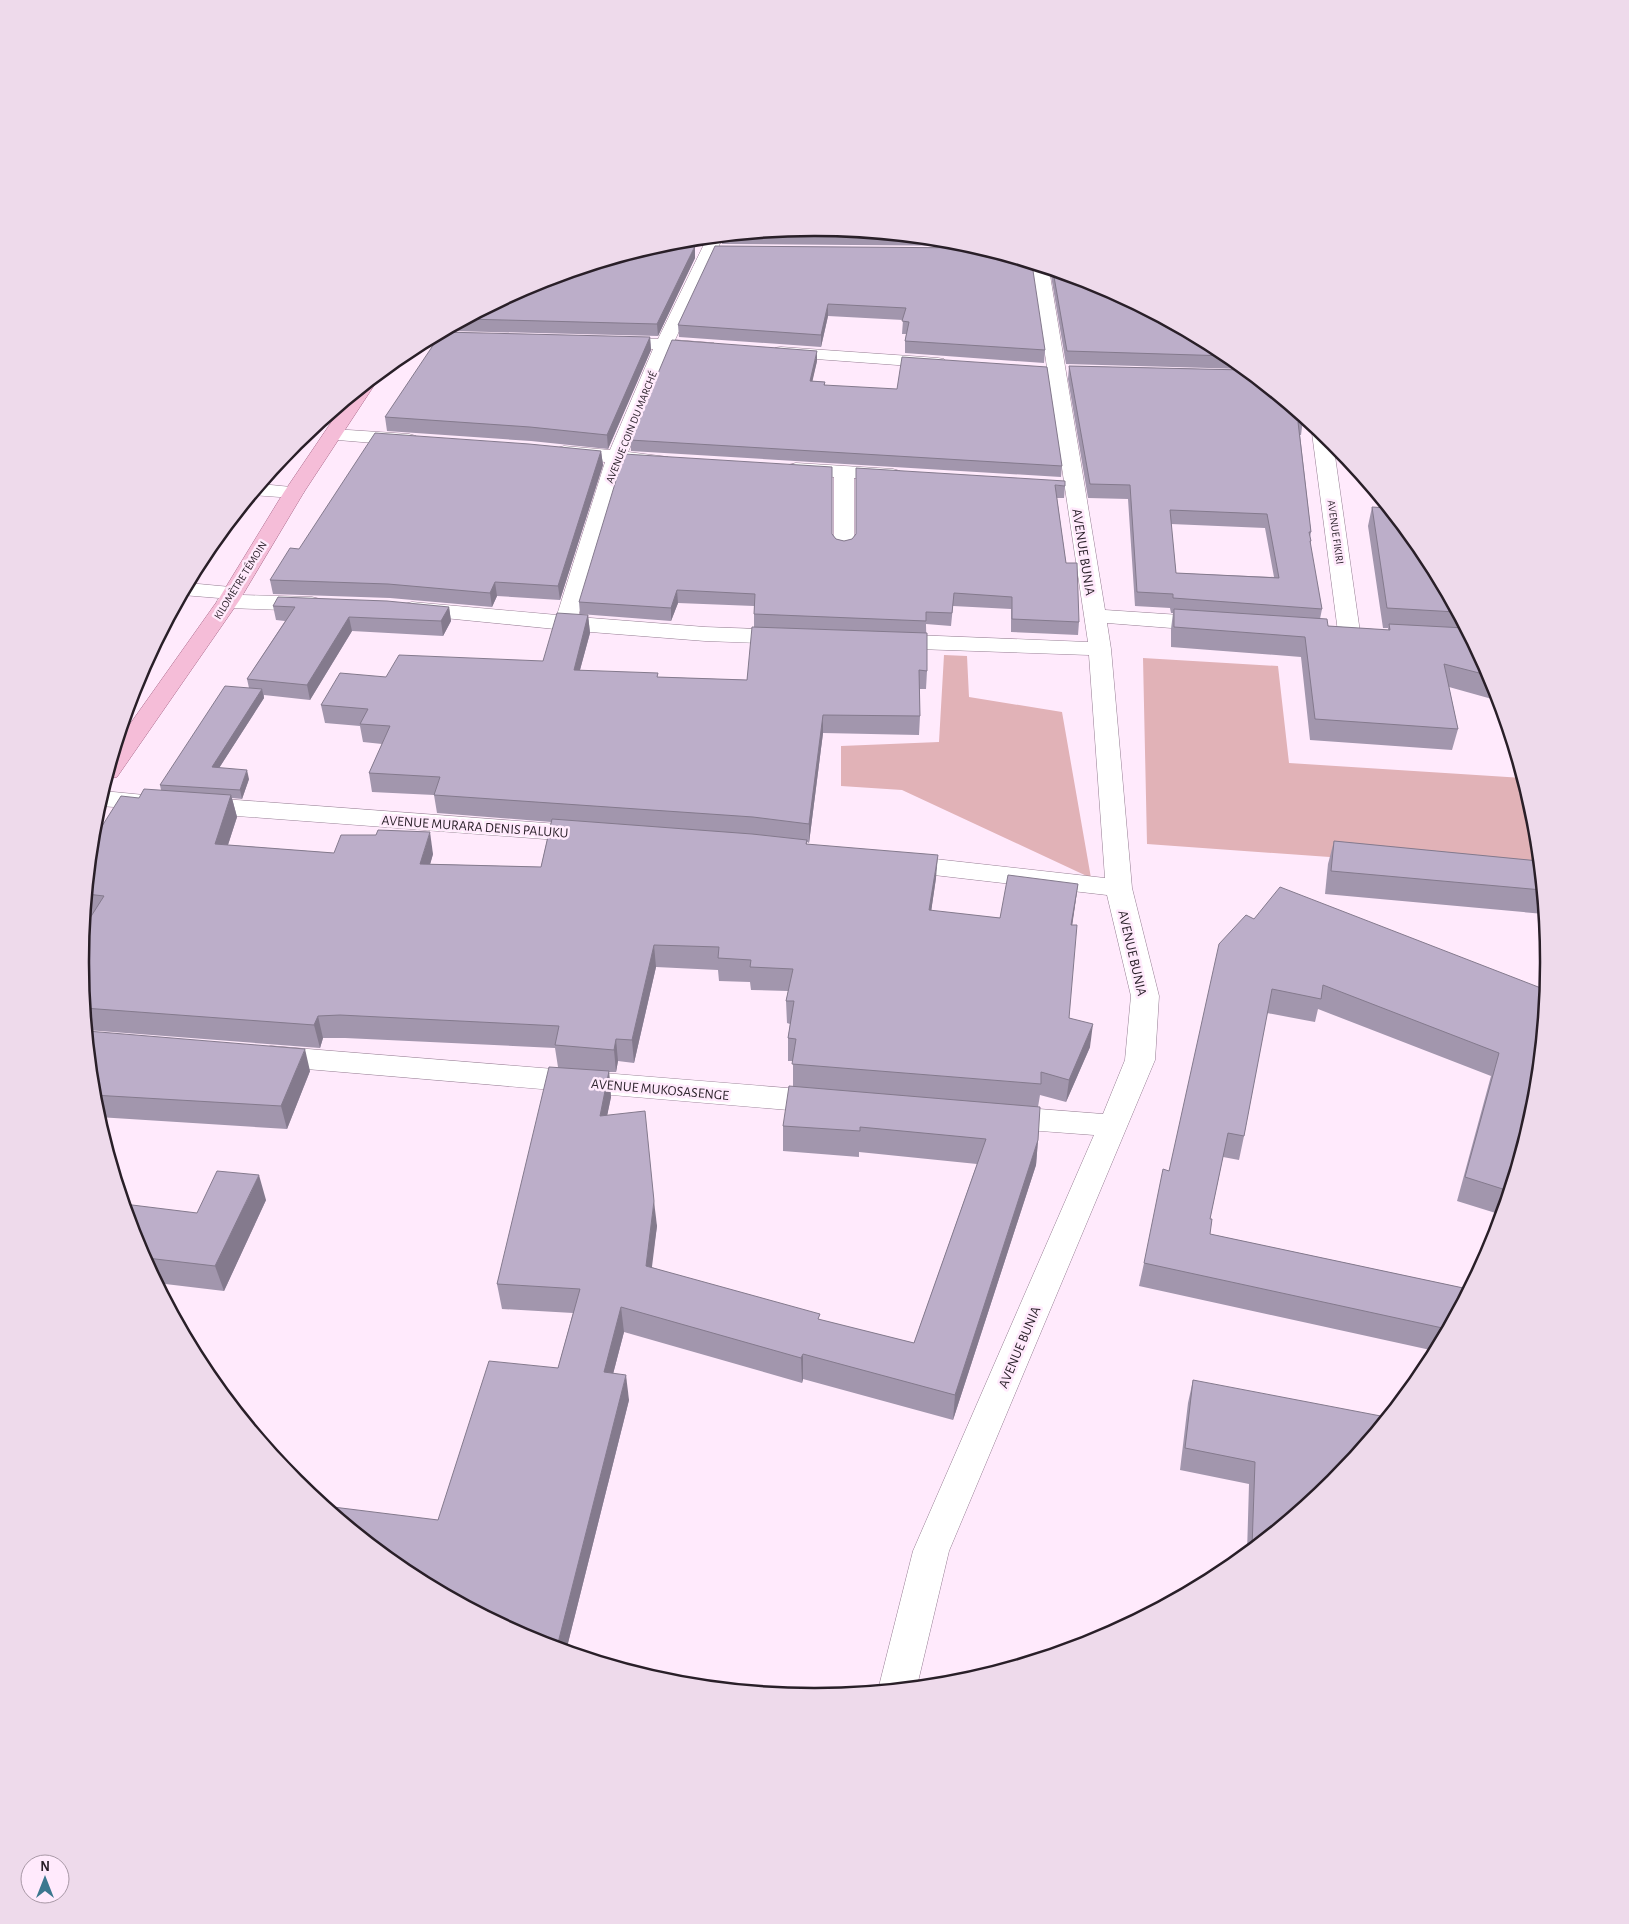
<svg xmlns="http://www.w3.org/2000/svg" width="1629" height="1924" font-family="'Alegreya Sans',sans-serif">
<rect width="100%" height="100%" fill="#ffeafc"/>
<!-- green -->
<g fill="#e1b2b7">
<path d="M944,655l23,1 2,41 93,15 29,166 -189,-88 -61,-4v-40l98,-4z"/>
<path d="M1143,658l135,8 11,97 234,15 12,41 5,53 -393,-28z"/>
</g>
<g fill="none" stroke-linecap="round" stroke-linejoin="round">
<defs>
<g id="minor">
<path d="M723,237l-48,103 39,3 3,4 -3,4 -6,1 -37,-2 -43,102 40,5 3,4 -3,4 -7,2 -37,-4 -46,154 127,10 83,3 8,2 3,5 -3,5 -8,2 -83,-3 -140,-11 -161,-16 -3,-5 3,-5 8,-2 145,13 48,-153 -48,-6 -3,-4 3,-4 7,-2 46,4 43,-101 -39,-2 -6,-1 -3,-4 3,-4 6,-1 44,2 49,-101z"/>
<path d="M1033,265l16,4 56,341 105,7 8,2 3,5 -3,5 -8,2 -103,-8 4,26 21,239 27,108 -4,64 -206,491 -32,135 -39,4 35,-139 181,-416 -93,-7 -11,-3 -4,-8 4,-8 11,-3 102,8 22,-54 6,-64 -24,-101 -208,-24 -9,-2 -4,-6 4,-6 9,-2 206,23 -16,-223 -200,-7 -8,-2 -3,-5 3,-5 8,-2 199,8 -56,-375z"/>
<path d="M441,333l41,2 3,4 -3,4 -6,1 -51,-2z"/>
<path d="M781,347l157,11 6,1 3,4 -3,4 -6,1 -163,-12 -3,-4 3,-4z"/>
<path d="M333,429l76,5 7,2 3,4 -3,4 -7,2 -83,-7 -3,-4 3,-4z"/>
<path d="M1315,429l18,13 27,190 -3,5 -8,2 -8,-2 -3,-5 -26,-199z"/>
<path d="M796,463l97,6 7,2 3,4 -3,4 -7,2 -39,-3v68l-3,4 -7,2 -7,-2 -3,-4v-69l-45,-4 -3,-4 3,-4z"/>
<path d="M261,484l40,4 3,4 -3,4 -7,2 -42,-3z"/>
<path d="M188,583l53,5 3,5 -2,2 70,2 8,2 3,5 -3,5 -8,2 -84,-3 -8,-2 -3,-5 2,-3 -37,-3z"/>
<path d="M103,791l62,6 3,5 -3,5 -9,3 -56,-4 -2,-1z"/>
<path d="M197,797l388,29 9,2 4,6 -4,6 -9,2 -388,-29 -9,-3 -3,-5 3,-5z"/>
<path d="M271,1046l553,45 11,3 4,8 -4,8 -11,3 -553,-47 -10,-3 -5,-7 5,-7z"/>
</g>
<path id="major" d="M372,380l3,4 -71,108 -65,109 -122,176 -11,2 12,-38 100,-141 66,-108 61,-90z"/>
</defs>
<!-- minor casing -->
<use href="#minor" stroke="#957d92" stroke-width="1"/>
<!-- major casing -->
<use href="#major" stroke="#aa698a" stroke-width="1"/>
<!-- minor -->
<use href="#minor" fill="#fff" fill-rule="evenodd"/>
<!-- major -->
<use href="#major" fill="#f5bdd8" fill-rule="evenodd"/>
</g>
<!-- wall -->
<g fill="#a296ad" fill-rule="evenodd">
<path d="M815,228l143,14 15,4 -251,-2v-7z"/>
<path d="M706,238l-4,6h-39l8,-2z"/>
<path d="M978,248l67,102 -1,13 -139,-10v-12l1,-7h-4l1,-14 -75,-4 -7,31 -142,-10 -1,-12z"/>
<path d="M695,258l-37,78 -205,-5 -1,-4 82,-44z"/>
<path d="M1050,270l46,14 127,67 21,18 -178,-5z"/>
<path d="M650,337l1,13 -43,99 -77,-8 -144,-10 -2,-14z"/>
<path d="M817,361l-5,20 13,1v3l237,81 -1,11 -430,-26 -1,-11z"/>
<path d="M1069,366l176,4 62,50h-4l-2,15h-1l11,97 -1,5 1,4 -1,5 12,63 -2,10 8,7 60,4v-2h-5l-15,-102 4,-19 53,47 68,127 6,20 -50,-14 9,42 -6,21 -142,-10 -9,-83 -130,-10v-18l2,-16h-2l-1,-5 -35,-2 -7,-107 -40,-1 -20,-119zM1171,524l94,4 9,49 -98,-4z"/>
<path d="M601,451l2,14 -43,135 -63,-4 -5,11 -102,-9 -117,-4 -3,-14 29,-31z"/>
<path d="M856,468l209,18 -1,12h-7l9,65 13,59 -1,13 -67,-3v-23l-58,-3 -2,20 -25,-2 1,47 -1,18h-6v27l-1,19 -96,-2 -14,110 -2,-1v2l129,34 -5,33 69,7 78,-34 -6,41 -3,93 21,29 -24,55 -26,-7 -2,12v33l-2,25 -83,255 -150,-41 -1,4 -178,-51 -11,42 16,26 -63,251 -33,-11 -127,-67 32,-53 120,-152 15,-55 -71,-4 -5,-25 61,-217 -3,-19 -210,-10h-22l-3,10 -233,-18 -7,-68 11,-46h-6l7,-74 47,-44 22,-8 -1,-5 89,-97 -2,-9 38,-58 -9,-1 -3,-14 176,1 2,14 -8,15 -91,-5 -42,69 -46,-5v3l-45,70 30,11 -7,20 -10,-1 5,19 -9,28 106,8 99,1 -3,10 111,3 10,-45 -114,-9 -3,-18 -62,-3 -3,-19 13,-29 -19,-2 -3,-16 -35,-3 -4,-18 65,-28 157,-16 45,-46 2,18 -10,37 78,7 89,3 7,-53v-21l-76,-3 -7,18 -91,-7 -1,-12 253,-68 4,5 8,2 8,-2 4,-5zM656,967l62,3 1,11 31,1 1,8 37,1 -2,10 1,22 3,1 -2,14v23h5v26l-10,39v25l76,6v-5l118,12 -63,179 -94,-23 -169,-53 6,-41 -50,-111 4,-18 -2,-25h7l2,-11 16,2z"/>
<path d="M222,532l-4,6 1,6 -26,38h-4l15,-28z"/>
<path d="M1334,841l205,20 5,53 -219,-20 3,-30z"/>
<path d="M1254,919l292,71 -11,116 -33,109 -45,-14 34,-125 -173,-67 -3,13 -48,-9 -23,123 -5,24 -16,-3 -13,62v15l258,55 -33,62 -296,-65 5,-23 25,-92z"/>
<path d="M87,1031l223,40 -23,58 -189,-12 -4,-12z"/>
<path d="M266,1200l-42,91 -67,-8 -21,-40 61,-30z"/>
<path d="M1193,1380l141,102 -87,71 2,-69 -69,-14 8,-67z"/>
</g>
<!-- shaded-wall -->
<g fill="#847a8d">
<path d="M706,238l-4,6v-5z"/>
<path d="M695,246v12l-37,78 -1,-12z"/>
<path d="M828,304v12l-7,31v-12z"/>
<path d="M650,337l1,13 -43,99 -1,-14z"/>
<path d="M817,351v10l-7,31v-11z"/>
<path d="M601,451l2,14 -43,135 -2,-14z"/>
<path d="M222,532l-4,6 1,6 -26,38 -2,-5 13,-23z"/>
<path d="M495,582l2,14 -5,11 -2,-14z"/>
<path d="M677,590l1,13 -7,18v-13z"/>
<path d="M182,595v2l-9,15z"/>
<path d="M449,607l2,14 -8,15 -2,-15z"/>
<path d="M588,615l2,18 -15,55 -1,-18z"/>
<path d="M349,617l3,14 -42,69 -3,-15z"/>
<path d="M262,689l2,9 -50,78 -2,-9z"/>
<path d="M823,715v18l-14,110v-19z"/>
<path d="M247,770l2,9 -7,20 -2,-9z"/>
<path d="M231,795l6,22 -16,49 -6,-22z"/>
<path d="M430,832l3,22 -9,32 -4,-22z"/>
<path d="M938,855l-2,23 -8,55 1,-23z"/>
<path d="M1078,884l-3,22 -6,41 2,-22z"/>
<path d="M654,945l2,22 -22,96 -2,-23z"/>
<path d="M318,1016l5,22 -3,10 -6,-23z"/>
<path d="M1093,1024l-3,23 -24,55 3,-22z"/>
<path d="M616,1039l2,22 -2,11 -2,-22z"/>
<path d="M305,1049l5,22 -23,58 -6,-23z"/>
<path d="M609,1071l2,26 -9,44 -2,-25z"/>
<path d="M1038,1140l-2,25 -83,255 2,-25z"/>
<path d="M259,1175l7,25 -42,91 -9,-25z"/>
<path d="M654,1201l3,25 -8,65 -3,-25z"/>
<path d="M147,1258l7,18 -9,-15z"/>
<path d="M621,1307l3,25 -17,65 -3,-25z"/>
<path d="M803,1354v25l-1,4 -1,-25z"/>
<path d="M626,1375l3,25 -63,251 -7,-3 -1,-5z"/>
</g>
<!-- building -->
<g fill="#bcaec9" stroke="#847a8d" fill-rule="evenodd">
<path d="M815,228l60,5h-112z"/>
<path d="M657,246h38l-38,78 -191,-5 68,-36z"/>
<path d="M715,246l263,2 54,16 13,86 -140,-9 4,-19 -7,-1 4,-13 -78,-4 -7,31 -143,-10z"/>
<path d="M1053,271l43,13 127,67 5,5 -161,-5z"/>
<path d="M442,332l208,5 -43,98 -77,-8 -145,-10z"/>
<path d="M672,340l145,11 -7,30 15,1 -1,3 73,4 5,-32 145,10 15,99 -432,-26z"/>
<path d="M1069,366l176,4 57,47 1,5h-5l13,110h-2l2,9h-1l12,68 -149,-11v-4l-36,-2 -7,-107 -40,-1zM1170,510l97,4 12,64 -103,-5z"/>
<path d="M375,433l154,11 72,7 -43,135 -63,-4 -5,11 -102,-9 -118,-4 20,-32 9,1z"/>
<path d="M624,454l208,13v67l4,5 8,2 8,-2 4,-5v-66l209,13v5l-10,-1 11,78h11l2,59 -67,-3v-22l-58,-4 -2,20 -26,-1v9l-172,-7 1,-20 -78,-4 -6,18 -92,-6z"/>
<path d="M1372,507l15,1 38,46 31,58 -69,-4z"/>
<path d="M278,597l109,4 62,6 -8,14 -92,-4 -42,68 -60,-6 48,-72 -22,-1z"/>
<path d="M1174,609l153,10 1,7 62,4 -1,-6 76,4 26,48 -47,-12 14,65 -143,-10 -10,-82 -131,-10z"/>
<path d="M557,613l31,2 -14,55 84,3 -1,4 90,3 5,-53 175,6v38l-8,-1 1,46 -97,-1 -14,109 -56,-7 -319,-22 6,-18 -71,-4 21,-47 -30,-2 8,-15 -47,-4 19,-32 46,4 13,-22 144,6z"/>
<path d="M225,686l37,3 -50,78 35,3 -7,20 -80,-5z"/>
<path d="M144,789l87,6 -16,49 119,9 7,-18h35l2,-5 52,2 -10,32 121,3 11,-48 200,15 55,6 -1,4 132,11 -9,55 71,8 8,-43 70,9 -7,41h6l-8,93 24,6 -24,56 -28,-8v12l-249,-20 4,-25 -8,-1 6,-37h-8l7,-32 -43,-2 1,-7 -33,-2 1,-11 -65,-2 -22,95 -16,-1 -2,11 -59,-5 4,-19 -219,-11 -22,1 -4,9 -230,-17 -4,-46 3,-33 21,-33 -17,-2 5,-52 29,-46 18,2z"/>
<path d="M1334,841l205,20 3,29 -211,-19z"/>
<path d="M1280,887l266,103 -11,116 -26,85 -44,-14 34,-124 -176,-68 -2,14 -49,-10 -28,147 -16,-3 -18,86h2l-2,15 258,55 -21,40 -303,-66 19,-94 6,2 50,-227 27,-29 8,4z"/>
<path d="M87,1031l218,18 -24,57 -188,-11z"/>
<path d="M549,1067l60,4 -9,45 45,-5 9,90 -8,65 174,48 -2,5 96,24 72,-204 -126,-12v4l-77,-5 6,-40 251,21 -2,33 -83,255 -152,-41 -2,4 -180,-51 -17,65 22,3 -68,268 -27,-4 -125,-66 -81,-67 113,14 51,-159 69,7 22,-79 -83,-5z"/>
<path d="M217,1171l42,4 -44,91 -68,-8 -2,3 -9,-18 -12,-39 73,9z"/>
<path d="M1193,1380l193,37 -52,65 -82,66 3,-86 -70,-14z"/>
</g>
<g text-anchor="middle" stroke-width="5" stroke-linejoin="round" paint-order="stroke">
<!-- far-street labels -->
<g font-size="11" fill="#291f28" stroke="#ffeafc">
<text transform="translate(631 427) rotate(-68)" y="4">AVENUE COIN DU MARCHÉ</text>
<text transform="translate(1336 532) rotate(82)" y="4">AVENUE FIKIRI</text>
<text transform="translate(240 580) rotate(-58)" y="4">KILOMÈTRE TÉMOIN</text>
</g>
<!-- street labels -->
<g font-size="14" fill="#291f28" stroke="#ffeafc">
<text transform="translate(1084 552) rotate(81)" y="5">AVENUE BUNIA</text>
<text transform="translate(475 826) rotate(4)" y="5">AVENUE MURARA DENIS PALUKU</text>
<text transform="translate(1133 953) rotate(77)" y="5">AVENUE BUNIA</text>
<text transform="translate(660 1089) rotate(5)" y="5">AVENUE MUKOSASENGE</text>
<text transform="translate(1019 1347) rotate(-67)" y="5">AVENUE BUNIA</text>
</g>
</g>
<!-- crop -->
<path d="M0 0H1629V1924H0ZM814 236H815A725 725 0 0 1 1540 961V963A725 725 0 0 1 815 1688H814A725 725 0 0 1 89 963V961A725 725 0 0 1 814 236Z" fill="#eedaeb" fill-rule="evenodd"/>
<path fill="none" stroke="#291f28" stroke-width="2.5" d="M814 236H815A725 725 0 0 1 1540 961V963A725 725 0 0 1 815 1688H814A725 725 0 0 1 89 963V961A725 725 0 0 1 814 236Z"/>
<!-- north arrow -->
<g transform="translate(45 1879)"><circle r="24" fill="#ffeafc" stroke="#a999a7"/>
<path d="M0-4L9 19L0 12L-9 19Z" fill="#3b778f"/>
<text y="-8" font-size="14" font-weight="bold" text-anchor="middle" fill="#291f28">N</text>
</g>
</svg>
